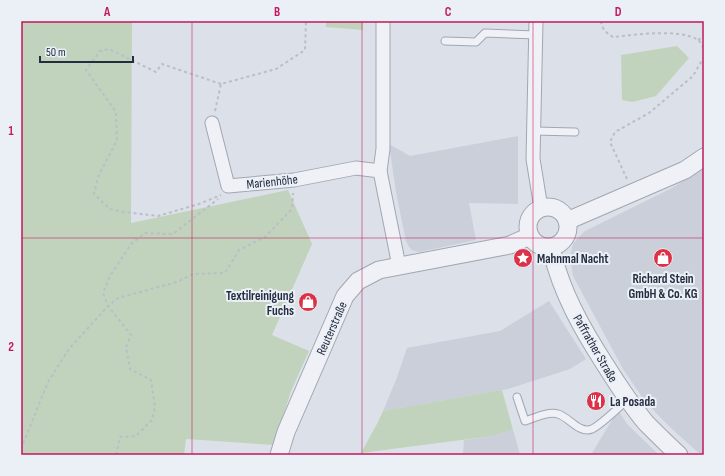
<svg xmlns="http://www.w3.org/2000/svg" width="725" height="476" font-family="'Sofia Sans Condensed',sans-serif">
<rect width="100%" height="100%" fill="#dce0e8"/>
<!-- built -->
<g fill="#cacfda">
<path d="M518,136v68l-49,-1 7,37 -57,12 -7,-2 -3,-3 -3,-6 -10,-49 -7,-48 21,12z"/>
<path d="M704,168v287h-3l-31,-28 -14,-14 -14,-16 -19,-28 -50,-93 -3,-19 3,-13 6,-7 6,-6 87,-43z"/>
<path d="M549,301l37,58 -16,10 -62,20 -125,22 13,-31 11,-32 93,-17z"/>
<path d="M618,410l9,14 32,31h-68z"/>
<path d="M513,430l7,24 3,1h-60l1,-15 28,-4z"/>
</g>
<!-- green -->
<g fill="#c1d3bc">
<path d="M21,21h111l-1,202 157,-33 24,54 -40,91 37,16 -18,40 -17,54 -88,-6 -2,16h-163z"/>
<path d="M326,21h37v9l-37,-3z"/>
<path d="M677,46l12,12 -33,38 -24,6 -10,-2 -1,-45z"/>
<path d="M502,390l11,40 -21,6 -131,17 17,-31 5,-11z"/>
</g>
<g fill="none" stroke-linecap="round" stroke-linejoin="round">
<defs>
<g id="service">
<path d="M445,41l31,1 9,-9 51,2"/>
<path d="M534,131l41,1"/>
<path d="M517,397l8,24c9,-3 24,-10 33,-7 11,3 21,20 34,15 10,-5 27,-22 36,-30"/>
</g>
<g id="minor">
<path d="M536,21l-3,138 8,49"/>
<path d="M212,123l16,63 66,-6 62,-12 24,3 19,95"/>
<path d="M380,171l3,-22v-128"/>
</g>
<g id="tertiary">
<circle cx="548" cy="227" r="20"/>
<path d="M567,221l118,-51 19,-13"/>
<path d="M551,247c9,43 31,82 55,119 12,19 25,39 40,57 11,11 22,22 33,32"/>
<path d="M279,455l7,-23 59,-136 13,-15 21,-11 131,-25 20,-9"/>
</g>
</defs>
<!-- service casing -->
<use href="#service" stroke="#a1a7b2" stroke-width="9"/>
<!-- minor casing -->
<use href="#minor" stroke="#a1a7b2" stroke-width="15"/>
<!-- tertiary casing -->
<use href="#tertiary" stroke="#a1a7b2" stroke-width="19"/>
<!-- path -->
<g stroke="#babec7" stroke-width="2" stroke-dasharray="3 3" stroke-linecap="butt">
<path d="M601,21c1,8 5,12 12,16 20,-2 68,-9 85,3 3,2 5,7 6,10"/>
<path d="M698,40l6,-4"/>
<path d="M221,84l-59,-20 -6,8 -47,-23 -9,2 -14,19 30,42 1,28 -19,37 -4,17 16,15 14,3 34,4 41,-12 22,-9"/>
<path d="M215,111l6,-27 55,-15 29,-19 1,-29"/>
<path d="M627,179l-17,-37 5,-10 34,-19 44,-37 11,-19v-4"/>
<path d="M21,449l27,-67 21,-33 39,-43 10,-8 59,-16 16,-8 32,-1 14,-23 26,-13 27,-28 1,-16"/>
<path d="M116,455l4,-18 16,-1 16,-16 3,-13 -4,-27 -21,-11 -4,-22 5,-12 -23,-29 -5,-13 7,-17 21,-32 14,-11 28,1 45,-35"/>
</g>
<!-- service -->
<use href="#service" stroke="#eff1f6" stroke-width="7"/>
<!-- minor -->
<use href="#minor" stroke="#eff1f6" stroke-width="13"/>
<!-- tertiary -->
<use href="#tertiary" stroke="#eff1f6" stroke-width="17"/>
</g>
<!-- grid -->
<path fill="none" stroke="#c2185b" stroke-width="1" stroke-opacity="0.55" d="M192,21v434M362,21v434M533,21v434M21,238h683"/>
<!-- icons -->
<defs>
<symbol id="sight-disc" viewBox="-11 -11 22 22"><circle r="9.5" fill="#dc3247" stroke="#ebeff6"/><path d="M0-6L1.8-2.2L6-1.7L2.9 1.2L3.7 5.4L0 3.3L-3.7 5.4L-2.9 1.2L-6-1.7L-1.8-2.2Z" fill="#fff"/></symbol>
<symbol id="shop-disc" viewBox="-11 -11 22 22"><circle r="9.5" fill="#dc3247" stroke="#ebeff6"/><path d="M-5-2.5h2.3a2.7 3.5 0 0 1 5.4 0H5L5.5 6h-11ZM-1.5-2.5h3a1.5 2.3 0 0 0-3 0Z" fill="#fff"/></symbol>
<symbol id="restaurant-disc" viewBox="-11 -11 22 22"><circle r="9.5" fill="#dc3247" stroke="#ebeff6"/><path d="M-5-6h1v4h1v-4h1v4h1v-4h1v5L-1.5 .5V6h-2V.5L-5-1ZM5-6V6H3V1.5H1.5Q1.5-4 5-6Z" fill="#fff"/></symbol>
</defs>
<g fill-rule="evenodd">
<use href="#sight-disc" x="512" y="247" width="22" height="22"/>
<use href="#shop-disc" x="652" y="247" width="22" height="22"/>
<use href="#shop-disc" x="297" y="291" width="22" height="22"/>
<use href="#restaurant-disc" x="585" y="390" width="22" height="22"/>
</g>
<g text-anchor="middle" stroke-width="4" stroke-linejoin="round" paint-order="stroke">
<!-- street labels -->
<g font-size="13" fill="#242d40" stroke="#ebeff6">
<text transform="translate(272 181) rotate(-6)" y="5">Marienhöhe</text>
<text transform="translate(331 328) rotate(-66)" y="5">Reuterstraße</text>
<text transform="translate(596 348) rotate(60)" y="5">Paffrather Straße</text>
</g>
<!-- poi labels -->
<g font-size="13" font-weight="bold" fill="#242d40" stroke="#ebeff6" text-anchor="start">
<text x="537" y="263">Mahnmal Nacht</text>
<text x="663" y="283" text-anchor="middle">Richard Stein<tspan x="663" dy="15">GmbH &amp; Co. KG</tspan></text>
<text x="294" y="300" text-anchor="end">Textilreinigung<tspan x="294" dy="15">Fuchs</tspan></text>
<text x="610" y="406">La Posada</text>
</g>
</g>
<!-- border -->
<rect width="725" height="476" fill="none" stroke="#ebeff6" stroke-width="44"/>
<!-- scale -->
<path d="M40 56v6h93v-6" fill="none" stroke="#242d40" stroke-width="2"/>
<text x="46" y="56" font-size="12" fill="#242d40" stroke="#ebeff6" stroke-width="3" paint-order="stroke">50 m</text>
<rect x="22" y="22" width="681" height="432" fill="none" stroke="#c2185b" stroke-width="1.5"/>
<g font-size="13" text-anchor="middle" font-weight="bold" fill="#c2185b">
<text x="107" y="16">A</text>
<text x="277" y="16">B</text>
<text x="448" y="16">C</text>
<text x="618" y="16">D</text>
<text x="11" y="135">1</text>
<text x="11" y="351">2</text>
</g>
</svg>
